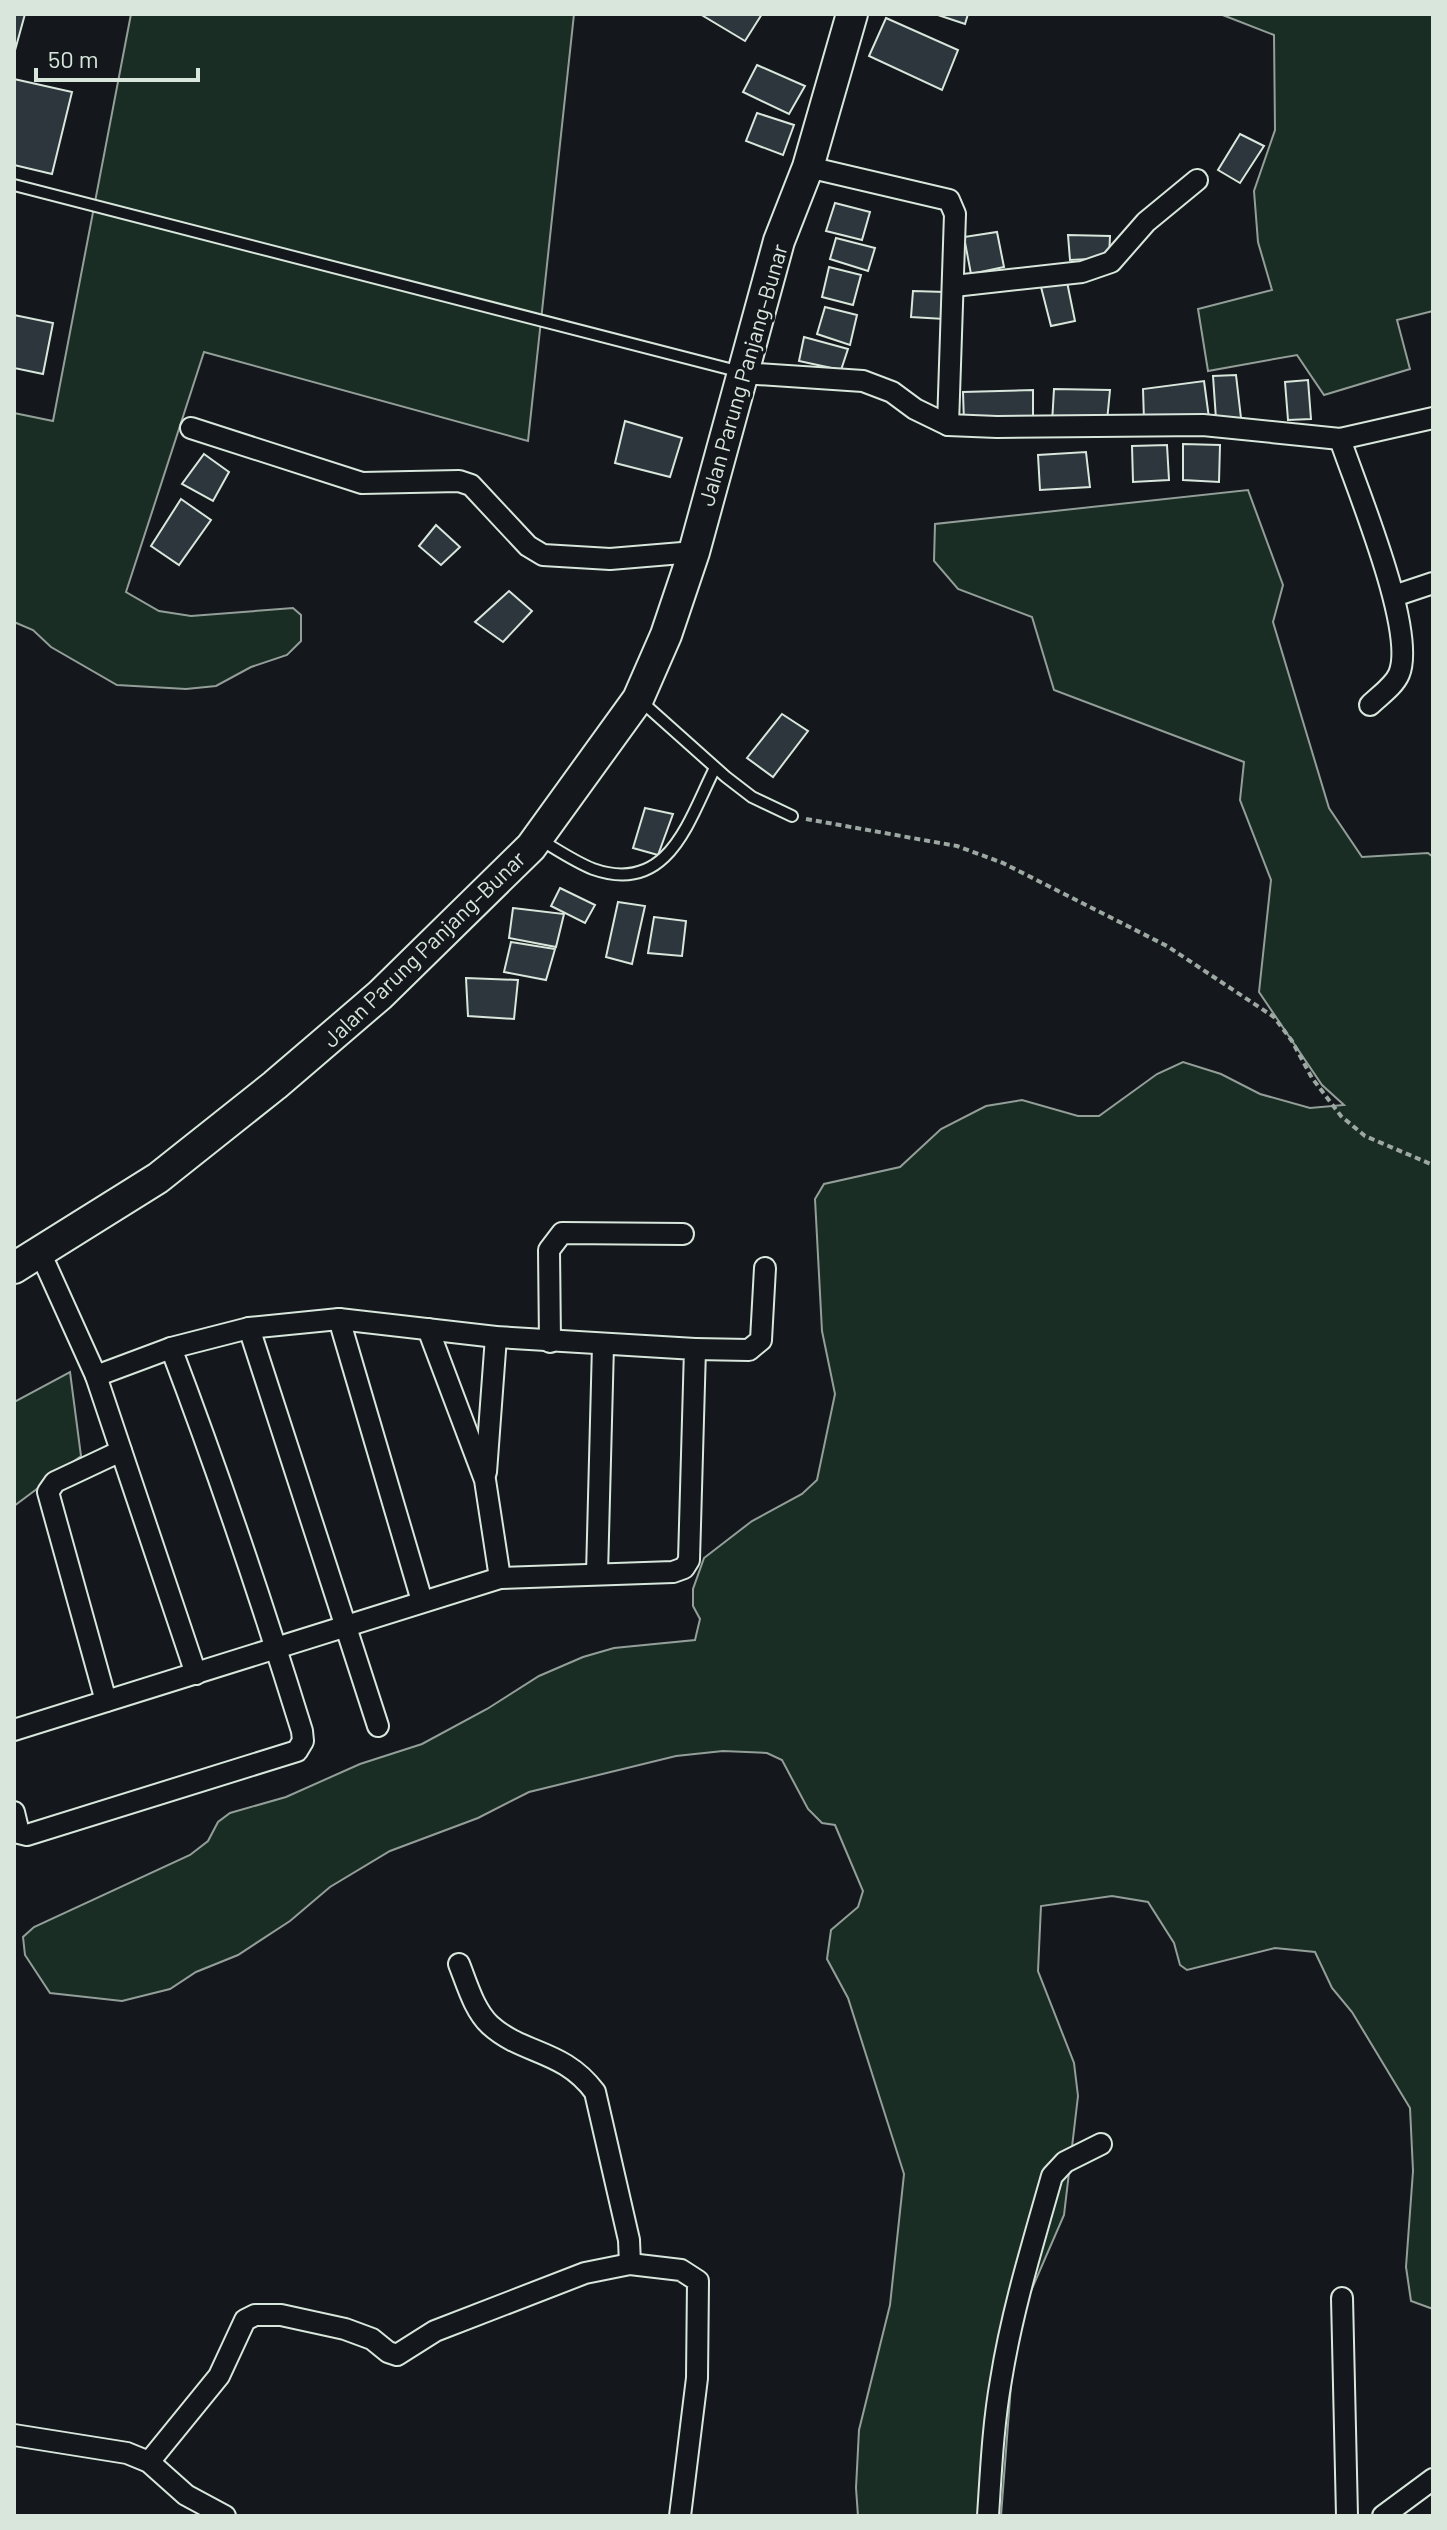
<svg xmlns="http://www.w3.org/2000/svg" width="1447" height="2530" font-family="Barlow,sans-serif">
<rect width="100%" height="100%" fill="#14181c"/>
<!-- green -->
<g fill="#1a2d24" stroke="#939e99" stroke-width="2">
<path d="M131,14h443l-46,427 -324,-89 -78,240 33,19 32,5 102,-8 8,7v26l-14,14 -36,12 -35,19 -30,3 -69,-4 -66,-38 -18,-17 -19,-8v-209l39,8z"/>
<path d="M1220,14h213v297l-36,9 13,49 -86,26 -27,-40 -89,16 -10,-62 74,-19 -14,-48 -4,-51 21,-61 -1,-95z"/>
<path d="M1248,490l35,95 -10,37 56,186 33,49 66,-4 5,4v1452l-22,-8 -5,-34 7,-96 -3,-63 -58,-96 -20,-24 -17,-36 -40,-4 -88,22 -7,-5 -6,-22 -26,-41 -36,-6 -71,10 -3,65 36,92 4,33 -14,119 -40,92 -12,65 -11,144h-143l-2,-28 3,-58 31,-125 14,-131 -56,-176 -21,-39 4,-29 27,-23 5,-16 -28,-66 -13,-2 -14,-14 -26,-49 -15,-7 -44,-2 -47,5 -147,36 -51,26 -88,33 -60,36 -40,34 -52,34 -42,17 -26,17 -48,12 -72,-8 -25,-38 -2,-18 11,-10 156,-72 18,-14 10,-19 12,-9 56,-16 74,-33 62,-20 65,-35 52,-33 44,-19 31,-9 81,-8 5,-21 -7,-13v-17l11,-31 48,-37 50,-27 15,-14 18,-86 -13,-63 -7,-132 9,-15 76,-17 41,-38 45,-23 36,-6 56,16h21l58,-42 26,-12 38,12 39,20 50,14 34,-3 -22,-20 -63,-93 12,-112 -31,-80 4,-38 -190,-72 -22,-73 -74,-28 -24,-28 1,-37z"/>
<path d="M70,1372l11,84 -67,50v-104z"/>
</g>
<!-- building -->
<g fill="#2c363c" stroke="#d8e6dc" stroke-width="2">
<path d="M14,14h11l-11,40z"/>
<path d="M700,14h62l-17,27z"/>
<path d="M935,14h33l-3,10z"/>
<path d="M886,18l72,32 -16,40 -73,-34z"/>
<path d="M757,65l48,21 -16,28 -46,-22z"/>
<path d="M14,79l58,13 -20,82 -38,-9z"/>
<path d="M757,113l37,12 -11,30 -37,-14z"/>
<path d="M1240,134l24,12 -24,37 -22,-13z"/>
<path d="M835,203l35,9 -8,28 -36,-9z"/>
<path d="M997,232l7,35 -33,7 -7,-37z"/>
<path d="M1068,235l42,1 -1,22 -39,2z"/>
<path d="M836,238l39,10 -7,23 -38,-12z"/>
<path d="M829,267l32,8 -8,30 -31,-8z"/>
<path d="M1067,282l8,39 -24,5 -10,-39z"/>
<path d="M913,291l32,1 -1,27 -33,-2z"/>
<path d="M825,307l32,8 -7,30 -33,-11z"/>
<path d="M14,315l39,8 -10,51 -29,-6z"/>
<path d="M804,337l44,12 -7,21 -42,-9z"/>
<path d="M1236,375l5,43 -25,1 -3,-43z"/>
<path d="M1308,380l3,39 -23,1 -3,-38z"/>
<path d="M1204,381l5,37 -65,3 -1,-32z"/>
<path d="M1054,389l56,1 -3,31 -55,2z"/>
<path d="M1033,390v31l-69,2 -1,-31z"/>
<path d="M625,421l57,17 -12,39 -55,-14z"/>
<path d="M1183,444l37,1 -1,37 -36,-2z"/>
<path d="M1167,445l2,35 -36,2 -1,-36z"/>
<path d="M1086,452l4,35 -50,3 -2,-35z"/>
<path d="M204,454l25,18 -16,29 -31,-17z"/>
<path d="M181,499l30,21 -32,45 -28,-19z"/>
<path d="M436,525l24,22 -19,18 -22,-19z"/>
<path d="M509,591l23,20 -29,31 -28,-20z"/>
<path d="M782,714l26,17 -35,46 -26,-19z"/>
<path d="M645,808l28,6 -15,41 -25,-7z"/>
<path d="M560,888l35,17 -10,18 -34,-17z"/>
<path d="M618,902l27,4 -13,58 -26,-7z"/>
<path d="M513,908l51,6 -8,33 -47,-9z"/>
<path d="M654,917l32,4 -4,35 -34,-3z"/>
<path d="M511,942l44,7 -9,31 -42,-8z"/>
<path d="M466,978l52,2 -4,39 -46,-3z"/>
</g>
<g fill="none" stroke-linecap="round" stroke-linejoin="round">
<defs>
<g id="service">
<path d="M14,185l727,187"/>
<path d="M642,702l84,75 26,20 40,19"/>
<path d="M539,839c17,10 36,23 54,30 76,27 96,-50 122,-101"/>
</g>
<g id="minor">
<path d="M808,167l141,33 6,14 -7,211"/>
<path d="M954,286l128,-14 29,-10 35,-40 51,-42"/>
<path d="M743,373l120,8 29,11 23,17 33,16 49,2 206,-2 137,14 93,-21"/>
<path d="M191,428l171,55 97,-2 12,4 57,61 15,9 67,4 84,-7"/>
<path d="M1340,439c16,48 77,192 59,235 -5,12 -20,22 -29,31"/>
<path d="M1394,596l39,-13"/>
<path d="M39,1250l57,126 100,298"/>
<path d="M339,1319l83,282"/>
<path d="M249,1328l129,398"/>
<path d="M428,1329l57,151 15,98"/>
<path d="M550,1342l-1,-92 13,-17 121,1"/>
<path d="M695,1349l54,1 12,-10 4,-72"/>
<path d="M486,1472l10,-135"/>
<path d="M597,1574l6,-229"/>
<path d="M106,1701l-58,-209 7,-10 66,-31"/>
<path d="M14,1730l486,-152 173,-6 11,-4 5,-8 6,-211 -199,-12 -157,-18 -90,9 -78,20 -75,28"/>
<path d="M14,1812l5,21 8,2 270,-84 6,-10 -1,-10c-40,-129 -83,-257 -131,-383"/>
<path d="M459,1964c8,20 15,46 31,61 33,30 73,24 105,67l34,148 1,24"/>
<path d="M1342,2298l5,218"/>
<path d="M14,2435l113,18 22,9 37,33 39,21"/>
<path d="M149,2462l70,-86 26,-56 10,-5h26l64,14 27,10 16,13 9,3 38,-24 150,-58 45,-9 51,6 17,11 -1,97 -17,138"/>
<path d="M988,2516c3,-45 5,-91 13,-136 11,-69 32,-137 51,-204l13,-14 36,-18"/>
<path d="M1383,2516l50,-37"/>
</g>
<path id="primary" d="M14,1268l144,-90 117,-93 105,-90 151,-148 107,-148 28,-64 28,-83 85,-311 29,-74 44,-153"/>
</defs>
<!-- service casing -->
<use href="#service" stroke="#d8e6dc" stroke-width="14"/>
<!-- minor casing -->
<use href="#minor" stroke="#d8e6dc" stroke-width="24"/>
<!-- primary casing -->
<use href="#primary" stroke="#d8e6dc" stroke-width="34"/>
<!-- path -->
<path stroke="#9da8a2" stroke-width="4" stroke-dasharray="6 4" stroke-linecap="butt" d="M806,819l151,27 46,17 164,83 107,71 18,24 20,37 29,38 24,20 68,29"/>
<!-- service -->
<use href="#service" stroke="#14181c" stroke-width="10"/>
<!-- minor -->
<use href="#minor" stroke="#14181c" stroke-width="20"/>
<!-- primary -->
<use href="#primary" stroke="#14181c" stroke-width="30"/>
</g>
<g text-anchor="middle" stroke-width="6" stroke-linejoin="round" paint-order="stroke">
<!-- street labels -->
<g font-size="22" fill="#d8e6dc" stroke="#14181c">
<text transform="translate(743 375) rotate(-74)" y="8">Jalan Parung Panjang–Bunar</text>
<text transform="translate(424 949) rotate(-44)" y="8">Jalan Parung Panjang–Bunar</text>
</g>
</g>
<!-- border -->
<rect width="1447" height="2530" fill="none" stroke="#d8e6dc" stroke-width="32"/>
<!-- scale -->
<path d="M36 68v12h162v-12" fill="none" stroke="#d8e6dc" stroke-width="4"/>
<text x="48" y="68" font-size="24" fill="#d8e6dc" stroke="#14181c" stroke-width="6" paint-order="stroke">50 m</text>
</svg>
